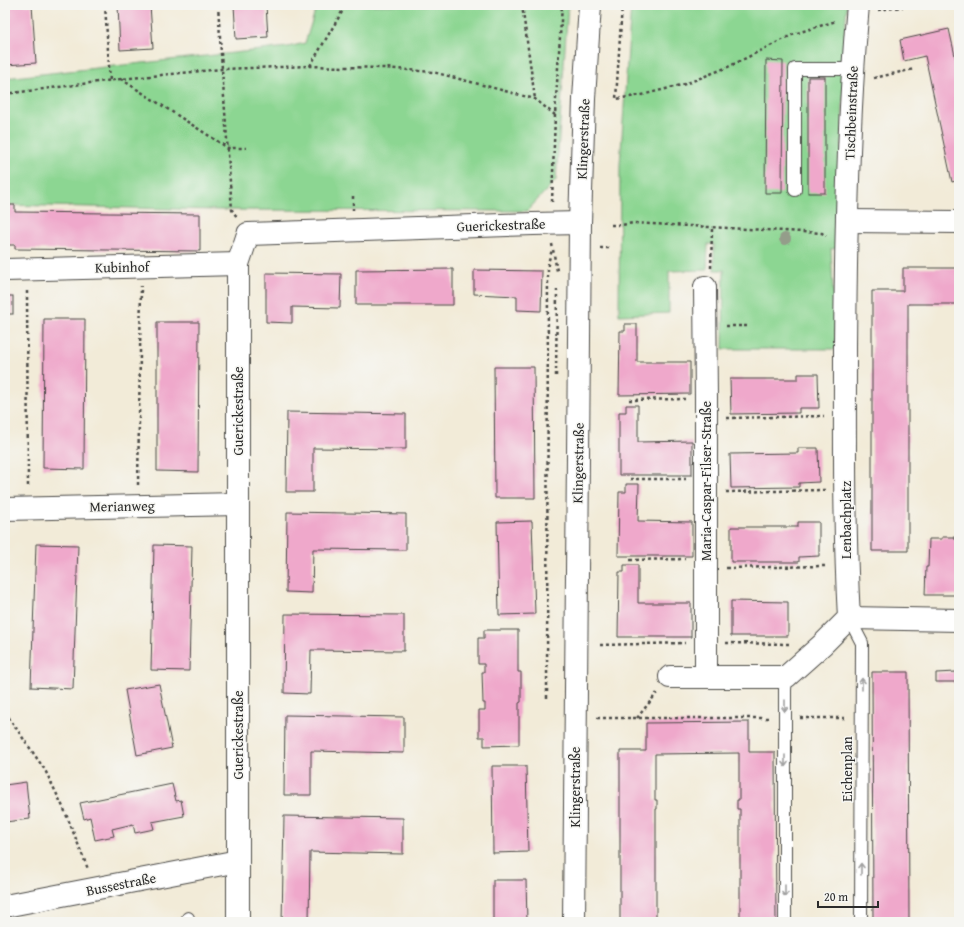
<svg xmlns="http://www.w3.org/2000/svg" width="964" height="927" font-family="'Gentium Book Plus',serif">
<rect width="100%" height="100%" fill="#f6f6f2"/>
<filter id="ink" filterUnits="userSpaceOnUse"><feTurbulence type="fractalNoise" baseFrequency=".025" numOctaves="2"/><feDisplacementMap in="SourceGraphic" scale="8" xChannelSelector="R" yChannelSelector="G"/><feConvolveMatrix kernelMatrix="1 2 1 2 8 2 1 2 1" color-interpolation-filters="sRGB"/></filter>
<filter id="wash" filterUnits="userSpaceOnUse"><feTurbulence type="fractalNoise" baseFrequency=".012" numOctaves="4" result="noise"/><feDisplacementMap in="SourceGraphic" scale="16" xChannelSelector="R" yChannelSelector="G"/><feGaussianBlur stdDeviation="0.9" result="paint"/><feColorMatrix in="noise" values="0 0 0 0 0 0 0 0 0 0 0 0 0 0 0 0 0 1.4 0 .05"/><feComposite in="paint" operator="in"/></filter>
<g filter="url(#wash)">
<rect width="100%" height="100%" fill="#f2ebd8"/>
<!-- green -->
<g fill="#8cd692" stroke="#5c805e">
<path d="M317,5h251l-12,175 -29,31 -309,-1 -213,-5v-127l283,-31 17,-4z"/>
<path d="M631,5h216l-2,24 -6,219 -8,1 5,100h-113l1,-79h-10v-26h-6l-1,26 -38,1v42l-50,2 1,-150z"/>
</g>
<g id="blocks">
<!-- building -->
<g fill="#efa8cb">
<path d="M5,5h27l4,58 -31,2z"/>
<path d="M118,5h32l3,43 -33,2z"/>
<path d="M234,5h32l2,32 -32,2z"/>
<path d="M949,29l10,45v106l-7,2 -27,-126 -21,5 -4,-21z"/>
<path d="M766,60l17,1 -1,132h-17z"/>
<rect x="808" y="77" width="17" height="116"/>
<path d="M5,205h10v7l185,2v37l-185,-2v-4h-10z"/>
<path d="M903,268h56v36h-51v247h-36v-260h31z"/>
<path d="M453,269v36h-97v-35z"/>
<path d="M474,270l68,1 -1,40 -24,-1v-14l-43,-2z"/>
<path d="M266,273l75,1 -1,34 -48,-1v16l-26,-1z"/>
<rect x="5" y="296" width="8" height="18"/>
<path d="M44,319h41l-1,150 -41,-1z"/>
<path d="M157,322h42l-1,150 -41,-1z"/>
<path d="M625,324h12v38h53v32l-71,1 1,-64h5z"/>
<path d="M494,367h40l1,131h-40z"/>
<path d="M798,374h20l1,34h-20v5l-68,1 -1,-35h68z"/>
<path d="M626,405h12v37l54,-1v34h-73v-63h7z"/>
<path d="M287,412l119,2v35l-93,-1v44h-27z"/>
<path d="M798,448h20l1,34 -20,1v4l-68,1 -1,-34 68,-1z"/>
<path d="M626,484h13l-1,37 54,1v34h-74l1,-64h7z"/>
<path d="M287,512l119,2v36l-93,-1 -1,44 -26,-1z"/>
<path d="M532,521l3,93 -36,1 -2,-93z"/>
<path d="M798,522h21v34l-20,1v5h-68v-35h67z"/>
<path d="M942,537h12v2h5v56h-34l1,-28h2l1,-28h13z"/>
<path d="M36,544l42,1 -5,144 -42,-2z"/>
<path d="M154,545l38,1 -3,125 -38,-1z"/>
<path d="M624,565h14v38h53v34h-73l1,-65h5z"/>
<path d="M731,601l57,1v34h-57z"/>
<path d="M285,614l119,1v36l-93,-1 -1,44 -26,-1z"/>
<path d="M484,630h34v42h3v30l-2,1v42l-35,1v-9h-5v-27h6v-7h-2l-1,-31h2v-8h-6v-26h6z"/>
<path d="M872,672h36l1,250h-36z"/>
<path d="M956,672l1,10h-21v-9z"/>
<path d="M159,684l13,64 -35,7 -12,-65z"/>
<path d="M285,715l119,2v36l-93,-2v44h-27z"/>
<path d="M749,722v30h26l1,170h-36v-113h-3v-9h2v-47l-84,1v46h2v9h-1v113h-36v-171h26v-28z"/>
<path d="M492,766h34l2,86 -35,1z"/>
<path d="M26,782l4,37 -25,3v-37z"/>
<path d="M172,784l4,17 5,-1 3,16 -32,6 2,7 -19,4 -2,-9 -21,5 2,7 -19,4 -5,-23 -6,2 -4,-16z"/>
<path d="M284,816l119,2v36l-93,-2 -1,70h-27z"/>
<path d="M493,880h33l1,42h-34z"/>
</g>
</g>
</g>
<g filter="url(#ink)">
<use href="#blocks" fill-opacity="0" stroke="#494845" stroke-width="1"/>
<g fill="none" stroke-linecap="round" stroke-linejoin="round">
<defs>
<g id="service">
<path d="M795,190v-121h57"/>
<path d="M849,618l13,25 -1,279"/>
<path d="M188,918v4"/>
<path d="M785,922v-232l1,-13"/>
</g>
<g id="minor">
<path d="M847,221l112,1"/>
<path d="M5,270l233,-6"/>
<path d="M705,287l1,111v278"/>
<path d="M5,509l233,-5"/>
<path d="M849,618l110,2"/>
<path d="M670,677h116l37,-33 26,-26c-5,-90 -4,-181 -4,-271 1,-114 3,-228 13,-342"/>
<path d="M5,906l233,-45"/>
<path d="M238,922v-658l10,-30 285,-10 47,-1"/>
</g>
<path id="tertiary" d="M574,922l6,-699 4,-124 6,-94"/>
</defs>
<!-- service casing -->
<use href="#service" stroke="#494845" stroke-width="14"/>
<!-- minor casing -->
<use href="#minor" stroke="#494845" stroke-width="24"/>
<!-- tertiary casing -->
<use href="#tertiary" stroke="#494845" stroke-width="24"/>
<!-- path -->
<g stroke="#494845" stroke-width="2.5" stroke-dasharray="3 3" stroke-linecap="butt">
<path d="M105,5l5,76"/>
<path d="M218,5l4,64 10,141 5,7"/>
<path d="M522,5l13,94"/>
<path d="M622,5l-6,94 26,-4 43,-11 43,-17 66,-33 42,-13"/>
<path d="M878,10l39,-5"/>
<path d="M310,66l36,-61"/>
<path d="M874,78l40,-9"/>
<path d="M121,79l107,69h18"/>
<path d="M5,94l116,-15 101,-10 88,-3 73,2 50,4 57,15 45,12 20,16"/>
<path d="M353,196v14"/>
<path d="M552,202l3,-87 7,-110"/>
<path d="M611,225h11l11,-2 189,10 4,3"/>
<path d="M552,244l5,27"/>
<path d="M600,248h11"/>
<path d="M711,268l1,-39"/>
<path d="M27,291l1,197"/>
<path d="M726,326h22"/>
<path d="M556,376l1,-86"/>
<path d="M629,400l56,-1"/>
<path d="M727,418l97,-2"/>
<path d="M630,479h56"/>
<path d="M138,485l3,-199"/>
<path d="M726,492l99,-2"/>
<path d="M630,560l55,-1"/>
<path d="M726,568l99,-2"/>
<path d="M726,643l65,1"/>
<path d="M600,645l85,-2"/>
<path d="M547,698l1,-435 4,-13"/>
<path d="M5,712l40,58 19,39 24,60"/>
<path d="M597,718h172"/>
<path d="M637,718l20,-25"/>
<path d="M800,718h47"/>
</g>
<!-- service -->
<use href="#service" stroke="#fff" stroke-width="12"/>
<!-- minor -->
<use href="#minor" stroke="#fff" stroke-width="22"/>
<!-- tertiary -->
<use href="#tertiary" stroke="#fff" stroke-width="22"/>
</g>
<!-- trees -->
<circle fill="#949d8a" cx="785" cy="239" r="6"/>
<!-- one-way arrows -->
<defs><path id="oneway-shaft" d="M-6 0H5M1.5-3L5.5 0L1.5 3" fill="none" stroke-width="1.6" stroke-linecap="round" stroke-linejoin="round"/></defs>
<g stroke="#a0a0a0">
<use href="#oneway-shaft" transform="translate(862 684) rotate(-90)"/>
<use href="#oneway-shaft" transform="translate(785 706) rotate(90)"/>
<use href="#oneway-shaft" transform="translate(785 761) rotate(90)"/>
<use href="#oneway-shaft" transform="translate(861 869) rotate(-90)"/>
<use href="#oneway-shaft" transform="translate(785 891) rotate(90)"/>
</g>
</g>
<g text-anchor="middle" stroke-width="3" stroke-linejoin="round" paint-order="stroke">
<!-- street labels -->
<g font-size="14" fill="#2b2b2b" stroke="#f6f6f2">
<text transform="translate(851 113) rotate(-88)" y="5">Tischbeinstraße</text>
<text transform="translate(583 139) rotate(-88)" y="5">Klingerstraße</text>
<text transform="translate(501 225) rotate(-2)" y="5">Guerickestraße</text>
<text transform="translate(122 267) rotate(-1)" y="5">Kubinhof</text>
<text transform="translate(238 411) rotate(-90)" y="5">Guerickestraße</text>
<text transform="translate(578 463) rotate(-89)" y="5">Klingerstraße</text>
<text transform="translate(706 481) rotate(-90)" y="5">Maria-Caspar-Filser-Straße</text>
<text transform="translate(122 506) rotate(-1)" y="5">Merianweg</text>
<text transform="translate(846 520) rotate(-90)" y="5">Lenbachplatz</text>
<text transform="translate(238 735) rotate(-90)" y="5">Guerickestraße</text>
<text transform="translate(847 769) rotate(-90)" y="5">Eichenplan</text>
<text transform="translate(575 787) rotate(-90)" y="5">Klingerstraße</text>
<text transform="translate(121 884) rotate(-11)" y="5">Bussestraße</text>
</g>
</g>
<!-- margin -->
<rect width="964" height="927" fill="none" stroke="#f6f6f2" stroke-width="20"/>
<!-- scale -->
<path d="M818 901v6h60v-6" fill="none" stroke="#2b2b2b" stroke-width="2"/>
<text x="824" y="901" font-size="12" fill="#2b2b2b" stroke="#f6f6f2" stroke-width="3" paint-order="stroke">20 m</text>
</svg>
